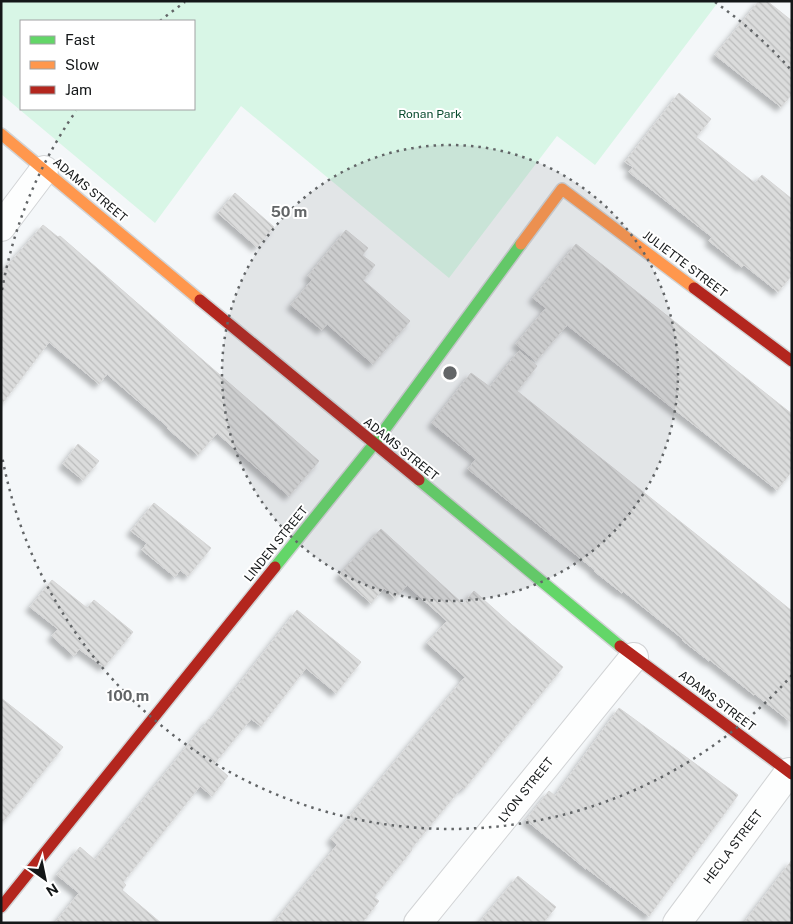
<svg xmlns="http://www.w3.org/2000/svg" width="793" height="924" font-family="'Public Sans',sans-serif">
<defs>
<pattern id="building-back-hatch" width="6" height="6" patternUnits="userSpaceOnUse" patternTransform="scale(1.25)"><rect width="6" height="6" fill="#dbdcdc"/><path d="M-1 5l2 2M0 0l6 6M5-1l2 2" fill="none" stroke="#bbbcbc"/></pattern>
<filter id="shadow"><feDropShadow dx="-4.5" dy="4.5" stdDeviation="2.5" flood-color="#0004"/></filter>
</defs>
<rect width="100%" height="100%" fill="#f4f7f9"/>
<!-- park -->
<path fill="#d8f6e6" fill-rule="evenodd" d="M1,1h718l-124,164 -38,-29 -108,142 -208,-172 -86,117 -154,-129zM21,21h173v88h-173z"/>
<!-- building -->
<g fill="url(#building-back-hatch)" stroke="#d6d6d6" filter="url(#shadow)">
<path d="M759,1h8l25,20v73l-11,13 -66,-52z"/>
<path d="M679,93l32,26 -15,18 59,46 7,-8 30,24v76l-14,17 -34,-27 -2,2 -33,-26 3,-4 -83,-65 4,-5 -8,-5z"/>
<path d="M235,193l39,34 -17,20 -39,-34z"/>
<path d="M43,225l15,12 2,-1 259,225 -30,35 -72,-63 -19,22 -31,-27 1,-1 -61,-53 -8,10 -50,-42 -48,63v-132z"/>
<path d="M346,230l22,18 -6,7 13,10 -12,15 47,41 -37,43 -46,-40 -5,6 -31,-25 21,-25 -4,-4z"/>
<path d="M576,244l216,170v57l-15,19 -210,-165 -31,36 -20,-17 30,-36 -13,-10z"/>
<path d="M519,351l18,15 -20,25 275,220v112l-37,-29 -1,1 -44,-35 -1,1 -27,-21 1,-1 -60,-48 -1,2 -28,-22 1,-1 -127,-101 8,-10 -44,-36 39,-50 19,14z"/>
<path d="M78,444l21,17 -16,19 -20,-16z"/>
<path d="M154,503l57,45 -23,28 -8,-6 -5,7 -33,-27 5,-7 -16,-12z"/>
<path d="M381,529l82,75 11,-13 38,34 51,42 -99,122 -2,-2 -51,62 1,1 -38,47 5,4 -17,22h-88l63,-78 -6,-6 134,-162 -38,-34 20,-22 -40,-36 -12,13 -11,-10 -13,15 -32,-28z"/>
<path d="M52,580l35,28 7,-8 39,32 -29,35 -25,-18 -5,7 -22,-20 6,-7 -28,-22z"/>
<path d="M297,610l64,52 -25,31 -30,-25 -45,58 -10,-7 -37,45 14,12 -16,20 -12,-10 -77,96 3,3 -4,5 39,33h-106l24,-30 -22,-18 23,-28 15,13 114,-141 2,1z"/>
<path d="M1,698l62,49 -62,77z"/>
<path d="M619,708l119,87 -89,121 -63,-48v1l-60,-49 23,-29 6,5z"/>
<path d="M792,860v63h-48z"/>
<path d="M518,876l38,31 -13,16h-64z"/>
</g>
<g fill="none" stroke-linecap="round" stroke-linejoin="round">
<defs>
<g id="street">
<path d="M1,227l43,-57"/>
<path d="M418,923l216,-266"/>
<path d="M677,923l112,-151"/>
</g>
<g id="fast">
<path d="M419,480l201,166"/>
<path d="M275,567l99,-123 147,-200"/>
</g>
<g id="slow">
<path d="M1,134l199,166"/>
<path d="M521,244l41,-55 132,99"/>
</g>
<g id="jam">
<path d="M694,288l98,73"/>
<path d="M200,300l219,180"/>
<path d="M620,646l172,128"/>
<path d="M1,907l274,-340"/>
</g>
</defs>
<!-- street casing -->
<use href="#street" stroke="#d2d4d6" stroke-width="30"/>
<!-- fast casing -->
<use href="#fast" stroke="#d2d4d6" stroke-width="14"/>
<!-- slow casing -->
<use href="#slow" stroke="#d2d4d6" stroke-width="14"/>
<!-- jam casing -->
<use href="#jam" stroke="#d2d4d6" stroke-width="14"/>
<!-- street -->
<use href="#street" stroke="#fdfefe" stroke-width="28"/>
<!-- fast -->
<use href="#fast" stroke="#63d668" stroke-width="11"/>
<!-- slow -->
<use href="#slow" stroke="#ff974d" stroke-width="11"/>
<!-- jam -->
<use href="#jam" stroke="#b3261e" stroke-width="11"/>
</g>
<!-- distance rings -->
<circle cx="450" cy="373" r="228" fill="#626567" fill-opacity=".12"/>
<g fill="none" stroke="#626567" stroke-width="2.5" stroke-dasharray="2.5 5">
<circle cx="450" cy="373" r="228"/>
<path d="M792 675A456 456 0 0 1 2 456M2 290A456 456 0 0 1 76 111M160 21A456 456 0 0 1 185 2M715 2A456 456 0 0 1 792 71"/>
</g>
<g text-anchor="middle" stroke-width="4" stroke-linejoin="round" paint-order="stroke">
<!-- park labels -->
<g font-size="12" fill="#084b2e" stroke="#fff">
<text x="430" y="118">Ronan Park</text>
</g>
<!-- street labels -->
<g font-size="12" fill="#141718" stroke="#fff">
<text transform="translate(90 190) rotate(40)" y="4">ADAMS STREET</text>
<text transform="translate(685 264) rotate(37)" y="4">JULIETTE STREET</text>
<text transform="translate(401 449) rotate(39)" y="4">ADAMS STREET</text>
<text transform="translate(276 544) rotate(-51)" y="4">LINDEN STREET</text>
<text transform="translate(717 701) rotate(37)" y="4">ADAMS STREET</text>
<text transform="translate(526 790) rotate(-51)" y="4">LYON STREET</text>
<text transform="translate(733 847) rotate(-53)" y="4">HECLA STREET</text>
</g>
</g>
<circle cx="450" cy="373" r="8" fill="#626567" stroke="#fff" stroke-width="2.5"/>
<g font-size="15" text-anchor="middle" font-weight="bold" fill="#626567" stroke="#fff" stroke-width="4" stroke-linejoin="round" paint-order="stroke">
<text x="289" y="217">50 m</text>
<text x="128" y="701">100 m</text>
</g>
<!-- border -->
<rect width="793" height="924" fill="none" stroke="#141718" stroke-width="5"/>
<!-- legend -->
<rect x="20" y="20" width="175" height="90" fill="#ffffff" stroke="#a1a2a3"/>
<rect x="30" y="36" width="25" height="8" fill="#63d668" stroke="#a1a2a3"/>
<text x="65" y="45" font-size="15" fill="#141718">Fast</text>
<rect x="30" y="61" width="25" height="8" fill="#ff974d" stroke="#a1a2a3"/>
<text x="65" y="70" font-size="15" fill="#141718">Slow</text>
<rect x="30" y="86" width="25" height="8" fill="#b3261e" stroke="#a1a2a3"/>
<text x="65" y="95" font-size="15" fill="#141718">Jam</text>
<!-- north arrow -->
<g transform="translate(45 879) rotate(147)" stroke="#ffffff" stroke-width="4" paint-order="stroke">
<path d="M0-4L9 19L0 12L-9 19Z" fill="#141718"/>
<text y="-8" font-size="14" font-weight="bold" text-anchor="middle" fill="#141718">N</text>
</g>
</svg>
